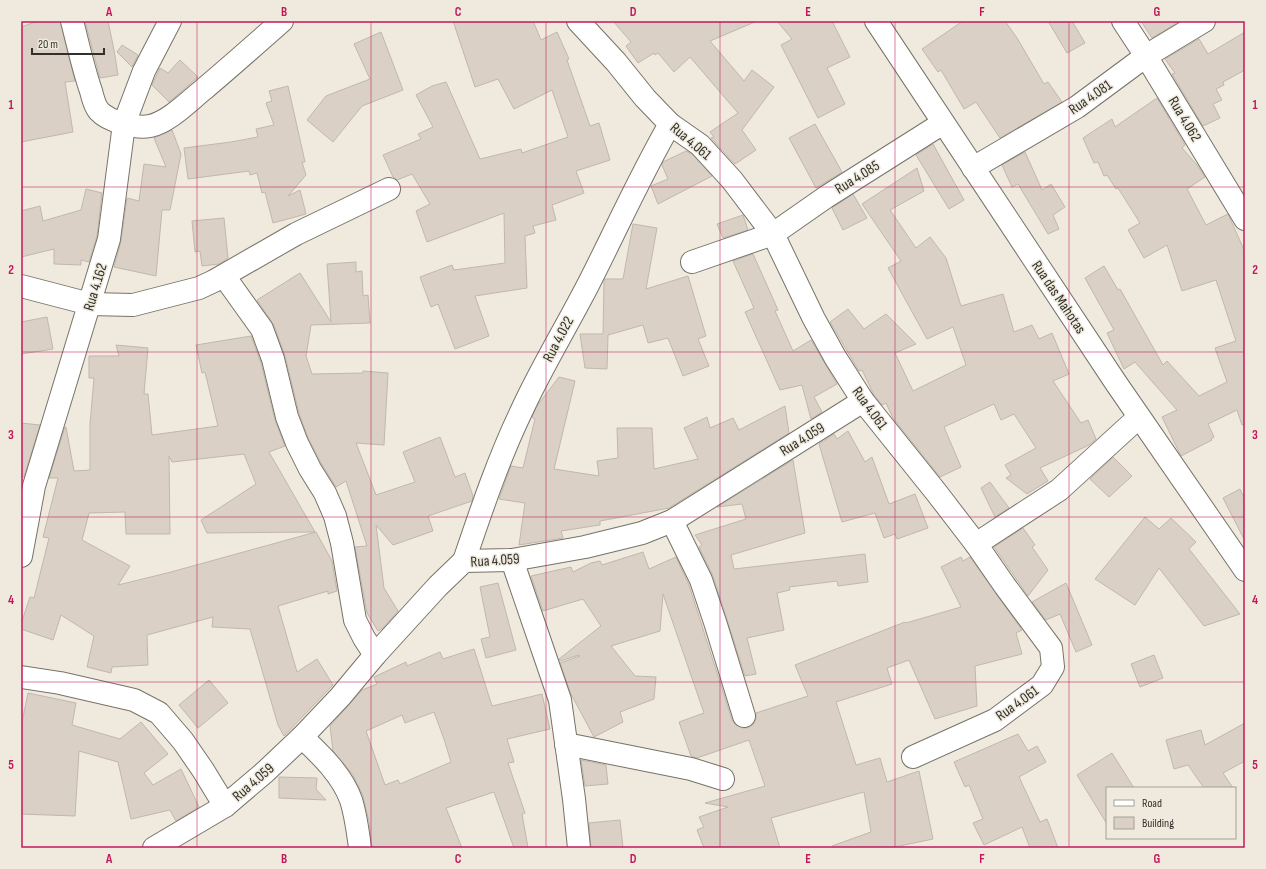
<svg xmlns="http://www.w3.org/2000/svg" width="1266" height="869" font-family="'Sofia Sans Condensed',sans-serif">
<rect width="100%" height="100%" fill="#efeadd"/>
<!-- building -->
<g fill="#dad0c6" stroke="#c1b7ad" fill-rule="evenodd">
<path d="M38,21h22l15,60 -10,1 8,50 -52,10v-115z"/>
<path d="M85,21h23l6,29 4,25 -18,3z"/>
<path d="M453,21h80l8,19 16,-8 12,27 -2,1 23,66 9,-3 11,37 -34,11 8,22 -32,12 4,15 -23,6 2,7 -10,3 2,52 -52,8 14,40 -34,13 -17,-45 -7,3 -11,-30 32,-12 2,5 51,-7 -1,-50 -77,29 -11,-31 14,-7 -18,-30 -15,6 -4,-3 -10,-22 38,-16 -3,-5 15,-7 -17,-32 16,-9 14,-4 34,77 41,-10 1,4 46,-16 -16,-47 -38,19 -16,-30 -23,8z"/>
<path d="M613,21h144l-47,20 34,40 8,-11 22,17 -32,43 14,20 -21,14 -24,-26 3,-1 -4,-5 28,-19 -48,-56 -16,15 -16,-19 -3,2 -1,-2 -16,10 -12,-17 5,-4z"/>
<path d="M777,21h55l18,36 -23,11 18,36 -27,14 -37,-73 11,-6z"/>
<path d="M963,21h42l12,17 27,46 4,-2 14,20 -62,36 -24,-36 -12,7 -23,-39 -3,2 -16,-23z"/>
<path d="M1048,21h24l13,22 -18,10z"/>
<path d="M1141,21h39l-28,17z"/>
<path d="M381,32l22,58 -41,16 -29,36 -26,-22 19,-24 44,-17 -16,-35z"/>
<path d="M1245,32v38l-22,12 1,3 -8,4 6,11 -9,4 7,14 -17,8 -31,-52 3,-1 -10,-14 34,-20 9,15z"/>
<path d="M122,45l16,10 -6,12 -15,-15z"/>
<path d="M180,60l18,17 -29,25 -17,-17 8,-17 8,5z"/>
<path d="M288,86l17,76h-3l4,13 -18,21 12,-6 6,24 -33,9 -8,-31 -3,1 -5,-20 -7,2 -1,-4 -61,8 -4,-31 47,-6 27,-5 -2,-8 18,-4 -8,-22 6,-2 -3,-10z"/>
<path d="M1157,98l28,47 -3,3 15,17 8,12 -18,12 19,36 22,-11 17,38v172l-3,1 -5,-15 -29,14 6,13 -3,2 1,1 -31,16 -19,-39 15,-7 -42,-48 -11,7 -17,-36 7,-3 -29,-52 19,-12 14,24 2,-1 43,76 4,-4 32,35 28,-14 -12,-34 21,-7 -20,-61 -34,11 -15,-46 -23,13 -16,-28 12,-7 -22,-35 -2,1 -9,-14 -3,1 -6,-14 -4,1 -11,-25 29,-19 3,8z"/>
<path d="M815,124l27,48 -26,16 -27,-50z"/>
<path d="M172,130l9,24 -11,56h-8l-6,66 -42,-9 7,-26 6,-43 12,3 5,-37 22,3 -12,-29z"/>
<path d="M933,144l31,56 -15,9 -33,-54z"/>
<path d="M686,151l6,3 20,22 -54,28 -7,-18 17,-7 -6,-14 1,-3z"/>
<path d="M1025,152l17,38 9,-6 14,23 -12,8 6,14 -11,5 -30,-50 -6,3 -10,-22z"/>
<path d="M917,168l7,23 -34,19 26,38 14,-11 16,21 15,48 42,-12 11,38 18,-7 7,14 13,-6 17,41 -16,7 28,42 7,-3 8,19 -7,6 -49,23 8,13 -21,13 -21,-16 5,-3 -6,-10 31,-17 -22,-34 -13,6 -7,-16 -50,23 17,40 -21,10 -47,-59 -7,-15 -4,2 -8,-10 -12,-25 -3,1 -29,-49 18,-13 16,20 22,-15 30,30 -21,9 18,38 53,-26 -13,-38 -26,12 -39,-71 13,-7 -39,-57z"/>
<path d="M86,189l16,4 -5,43 -8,26 -8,-2v5l-27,-1v-15l-33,8v-46l19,-5 3,15 38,-11z"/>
<path d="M853,194l14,24 -24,12 -11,-22z"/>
<path d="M743,215l5,15 -25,8 -6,-14z"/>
<path d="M224,218l4,40 -9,6 -17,2 -2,-15 -5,1 -3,-31z"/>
<path d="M633,224l24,4 -11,61 42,-13 18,60 -8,3 11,27 -26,10 -15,-38 -20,5 -5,-18 -35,10 -1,34 -22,-1 -5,-34h23l1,-53 1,-2h18z"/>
<path d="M753,254l25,56 -3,1 18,40 18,-11 26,44 -23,13 8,15 -11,7 -9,-34 -22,5 -35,-78 9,-4 -21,-47z"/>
<path d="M356,262v10l6,-1 1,25 5,-1 2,28 -59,2 -5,31 6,18 51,-1v-2l25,2 -4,72 -28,-2 20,52 39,-13 -12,-30 37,-15 15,40 10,-4 8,23 -1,5 -44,15 5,15 -40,14 -17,-20 8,63 14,23 -15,17 -5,3 -11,-18 -12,-66 12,-1 -21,-65 -10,6 -15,-24 -13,-25 -9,-25 -14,-57 -11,-31 -17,-25 43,-27 31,49 -4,-58z"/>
<path d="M47,317l6,32 -32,5v-32z"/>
<path d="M251,336l10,27 14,57 10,26 -16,6 46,80 -108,1 -6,-13 55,-36 -12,-30 -72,8 -3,-6 1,78h-44l-1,-22 -36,1 -7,27 48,26 -12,19 53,-13 145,-40 16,29 5,30 -9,3v-3l-50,15 19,66 20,-13 16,26 -49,51 -6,-11 -28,-96 -38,-2 1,-10 -66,18 1,30 -36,2 -1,6 -24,-6 7,-31 -33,-21 -8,25 -32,-11v-5l9,-27 4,1 15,-60 -6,-1 15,-59h-9l16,-51h1l8,44 16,-1v-46l4,-46h-5v-22h30l-3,-11 32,3 -4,46h4l4,41 66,-9 -13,-54 -3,1 -6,-28z"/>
<path d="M559,377l16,4 -21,88 45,7 -2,-15 21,-3 -1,-30h35l2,41 44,-10 -14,-31 23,-11 3,11 23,-10 6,12 46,-24 4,27 -120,75 -69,13v4l-39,6 2,7 -44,7 6,-42 -26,-4 12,-33 12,2 12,-49 -3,-2 5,-11z"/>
<path d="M21,423l19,2 -16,52h-3z"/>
<path d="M848,431l17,31 7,-5 17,47 26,-10 13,34 -31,11 -2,-5 -11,4 -9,-25 -33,9 -23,-78 15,-10 3,5z"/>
<path d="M1113,457l19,19 -23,21 -19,-18z"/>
<path d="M793,460l12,73 -74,22 3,14 131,-15 3,28 -30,4 -1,-5 -48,6 1,3 -13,3 7,37 -37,8 9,36 -11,2 -32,-100 -14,-29 3,-2 -7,-10 51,-16 -4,-15 -25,3z"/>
<path d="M990,482l19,26 -14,9 -14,-29z"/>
<path d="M1240,489l5,11v41l-22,-43z"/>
<path d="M1145,517l14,12 12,-11 25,24 -7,7 51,65 -36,12 -45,-58 -24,37 -40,-26z"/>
<path d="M1023,528l12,17 -3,2 16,23 -20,26 -34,-49z"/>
<path d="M643,552l6,17 27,-12 13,28 43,135 4,5 6,3h5l6,-3 3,-6v-6l52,-17 -13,-31 110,-43 1,1 55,-16 -20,-40 20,-10 2,4 7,-4 52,73 -6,3 6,21 -47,12 2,40 -42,13 -26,-59 -22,8 5,16 -56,18 20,63 24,-7 7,24 32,-11 14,68 -43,9h-57l-1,-2 39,-14 -7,-40 -93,26 9,30h-76l-7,-18 7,-3 -5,-10 29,-10 -23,-4 60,-17 -16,-46 -52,18 -6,-2 -12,-34 25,-9 -41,-119 -3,37 -49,15 24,30 21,1 -2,22 -34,13 3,10 -29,15 -23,-43 -11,-31 20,-7 -1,-1 -19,6 -1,-2 42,-33 -18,-27 -40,12 -12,-35 40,-9 2,5 18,-9 9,-2 2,4z"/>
<path d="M498,583l18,67 -30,8 -5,-19 9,-2 -10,-50z"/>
<path d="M1066,583l26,62 -16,7 -16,-38 -14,6 -14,-18z"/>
<path d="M474,649l18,57 50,-12 8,35 -43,10 7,23 -6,1 17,50 -3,1 6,34h-14l-20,-56 -48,16 16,40 -90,-1 -3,-25 -6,-26 -10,-21 -20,-24 -3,-25 32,-36 15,-6 -3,-7 32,-15 1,4 33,-14 3,7zM434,712l10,27 7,23 -51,22 -2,-4 -13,5 -19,-54 36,-16 3,8z"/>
<path d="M1154,655l9,23 -23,9 -9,-23z"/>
<path d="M209,680l19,23 -30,25 -19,-23z"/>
<path d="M28,693l48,10 -4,22 48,14 21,-17 27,32 -24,19 9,12 28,-16 18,38 -23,14 -6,-11 -39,9 -13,-57 -39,-11 -4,65 -54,-2v-87z"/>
<path d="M1245,723v38l-22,12 10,15h-29l-16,-23 -14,4 -8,-29 35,-10 4,15z"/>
<path d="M1018,734l10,17 9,-5 9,16 -27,15 21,45 7,-3 11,29h-28l-8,-21 -38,18 -11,-22 10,-4 -14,-34 -4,2 -11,-25z"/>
<path d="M1112,753l22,35h-27v36l-30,-49z"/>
<path d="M581,760l25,5 2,19 -23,2z"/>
<path d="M279,777l38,1 -1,11 10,11 -47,-2z"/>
<path d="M620,820l3,28h-32l-2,-25z"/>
</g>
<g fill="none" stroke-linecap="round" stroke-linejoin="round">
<defs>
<g id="street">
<path d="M72,21c6,23 11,47 19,70 2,7 3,14 8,20 9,10 37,18 51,15 19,-4 39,-25 54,-37 26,-22 52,-45 78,-68"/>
<path d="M578,21l38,41 29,36 25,26 30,21 32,35 41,54 41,85 21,38 28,44 73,91 40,52 29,42 46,62 2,19 -11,18 -47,35 -82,37"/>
<path d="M876,21l240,362 129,187"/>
<path d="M1123,21l23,35 99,163"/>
<path d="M973,168l104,-61 69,-51 58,-35"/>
<path d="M692,262l81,-28 53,-37 117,-74"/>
<path d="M224,276l38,53 11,30 14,58 10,26 13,26 15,24 10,23 7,27 13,77 9,18 11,17"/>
<path d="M21,286l69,18 43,1 66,-17 15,-7 82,-47 93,-45"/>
<path d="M672,521l29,59 15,45 28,91"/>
<path d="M976,544l83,-54 80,-73"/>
<path d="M21,556l13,-70 75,-247 15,-115 20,-53 26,-50"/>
<path d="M512,560l48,140 14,99 5,49"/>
<path d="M464,561c17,-50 34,-101 57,-149 20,-44 46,-86 68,-129 27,-53 51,-107 81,-159"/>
<path d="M21,677l39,6 74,17 25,13 24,28 20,29 22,36"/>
<path d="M302,737c19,18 40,38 49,63 5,16 7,32 9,48"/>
<path d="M566,744l125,25 32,10"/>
<path d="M154,848l71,-42 40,-34 37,-35 38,-40 35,-42 63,-69 26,-25 48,-1 73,-13 57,-14 30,-12 191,-120"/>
</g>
</defs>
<!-- street casing -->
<use href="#street" stroke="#777368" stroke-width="24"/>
<!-- street -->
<use href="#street" stroke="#fff" stroke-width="22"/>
</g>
<!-- grid -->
<path fill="none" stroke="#c2185b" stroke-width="1" stroke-opacity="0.55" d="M197,21v827M371,21v827M546,21v827M720,21v827M895,21v827M1069,21v827M21,187h1224M21,352h1224M21,517h1224M21,682h1224"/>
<g text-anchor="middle" stroke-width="3" stroke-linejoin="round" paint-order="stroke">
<!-- street labels -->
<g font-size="15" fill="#31302b" stroke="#efeadd">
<text transform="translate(1090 97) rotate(-35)" y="5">Rua 4.081</text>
<text transform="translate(1185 119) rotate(59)" y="5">Rua 4.062</text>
<text transform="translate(691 141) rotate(40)" y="5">Rua 4.061</text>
<text transform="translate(857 177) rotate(-32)" y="5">Rua 4.085</text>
<text transform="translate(95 287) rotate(-73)" y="5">Rua 4.162</text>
<text transform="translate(1059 297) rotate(56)" y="5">Rua das Mahotas</text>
<text transform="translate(558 339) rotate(-62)" y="5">Rua 4.022</text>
<text transform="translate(870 408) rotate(54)" y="5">Rua 4.061</text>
<text transform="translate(802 439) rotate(-32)" y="5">Rua 4.059</text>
<text transform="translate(495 560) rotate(-4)" y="5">Rua 4.059</text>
<text transform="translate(1017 703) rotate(-36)" y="5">Rua 4.061</text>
<text transform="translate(253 782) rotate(-41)" y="5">Rua 4.059</text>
</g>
</g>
<!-- border -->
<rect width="1266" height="869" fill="none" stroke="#efeadd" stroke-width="44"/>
<!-- legend -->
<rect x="1106" y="787" width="130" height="52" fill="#efeadd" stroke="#a3a096"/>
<rect x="1114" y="800" width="20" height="6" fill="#ffffff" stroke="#a3a096"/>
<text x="1142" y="807" font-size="12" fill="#31302b">Road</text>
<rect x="1114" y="817" width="20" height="12" fill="#dad0c6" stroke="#a3a096"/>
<text x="1142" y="827" font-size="12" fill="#31302b">Building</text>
<!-- scale -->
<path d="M32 48v6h72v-6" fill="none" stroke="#31302b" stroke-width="2"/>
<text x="38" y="48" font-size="12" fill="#31302b" stroke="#efeadd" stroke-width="3" paint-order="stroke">20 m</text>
<rect x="22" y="22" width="1222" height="825" fill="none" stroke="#c2185b" stroke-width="1.5"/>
<g font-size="13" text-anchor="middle" font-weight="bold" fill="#c2185b">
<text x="109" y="16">A</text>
<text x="284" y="16">B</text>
<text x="458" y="16">C</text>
<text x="633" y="16">D</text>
<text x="808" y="16">E</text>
<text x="982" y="16">F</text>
<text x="1157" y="16">G</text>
<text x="11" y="109">1</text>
<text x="1255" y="109">1</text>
<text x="11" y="274">2</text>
<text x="1255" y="274">2</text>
<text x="11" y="439">3</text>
<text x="1255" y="439">3</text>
<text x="11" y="604">4</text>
<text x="1255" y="604">4</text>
<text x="11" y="769">5</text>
<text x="1255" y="769">5</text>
<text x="109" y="863">A</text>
<text x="284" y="863">B</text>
<text x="458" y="863">C</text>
<text x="633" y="863">D</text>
<text x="808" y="863">E</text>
<text x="982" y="863">F</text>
<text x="1157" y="863">G</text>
</g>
</svg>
